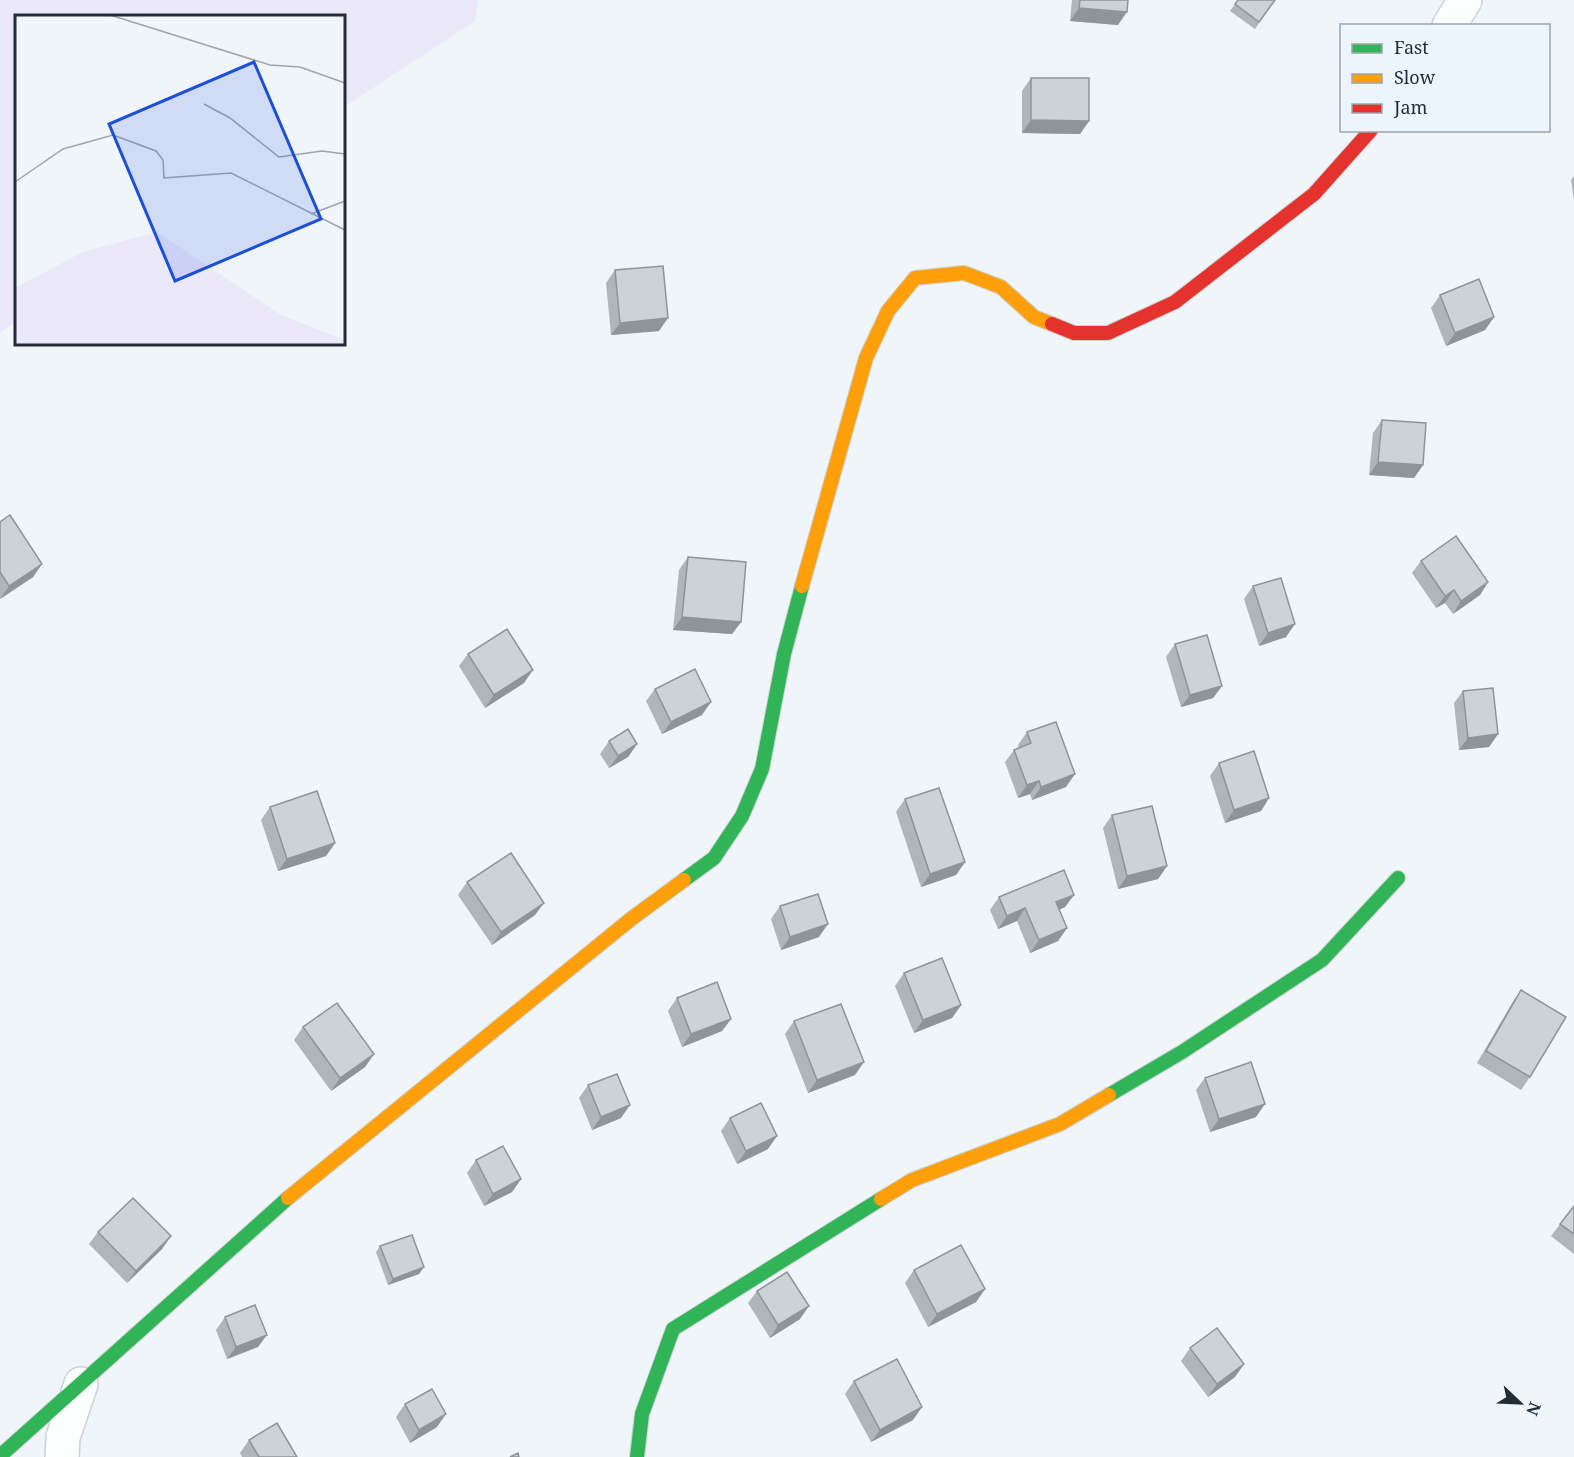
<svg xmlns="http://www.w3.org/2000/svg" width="1574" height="1457" font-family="'Noto Serif',serif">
<rect width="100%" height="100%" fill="#f0f5fa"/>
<!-- green -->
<path fill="#eae8f9" d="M0,0h478l-3,21 -131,86v-91h-328v306l-16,11z"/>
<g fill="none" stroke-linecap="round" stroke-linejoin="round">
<defs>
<g id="street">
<path d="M1449,26l16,-26"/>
<path d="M62,1457l1,-20 18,-53"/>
</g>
<g id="fast">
<path d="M684,880l30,-22 28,-42 20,-47 22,-115 18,-68"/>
<path d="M1109,1095l73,-43 140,-92 76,-82"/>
<path d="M0,1456l288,-258"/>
<path d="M637,1457l5,-43 31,-85 208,-130"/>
</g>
<g id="slow">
<path d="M802,586l64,-228 22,-47 27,-33 49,-5 37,14 33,30 18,7"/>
<path d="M288,1198l343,-279 53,-39"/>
<path d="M881,1199l31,-19 148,-56 49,-29"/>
</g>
<path id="jam" d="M1052,324l22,9h34l67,-31 139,-108 57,-64"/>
</defs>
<!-- street casing -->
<use href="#street" stroke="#ccd2d8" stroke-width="36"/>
<!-- fast casing -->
<use href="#fast" stroke="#ccd2d8" stroke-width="16"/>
<!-- slow casing -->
<use href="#slow" stroke="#ccd2d8" stroke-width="16"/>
<!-- jam casing -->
<use href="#jam" stroke="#ccd2d8" stroke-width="16"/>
<!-- street -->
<use href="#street" stroke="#fdfefe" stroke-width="33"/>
<!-- fast -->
<use href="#fast" stroke="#30b455" stroke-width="14"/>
<!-- slow -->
<use href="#slow" stroke="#ff9f0a" stroke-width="14"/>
<!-- jam -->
<use href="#jam" stroke="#e5322d" stroke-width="14"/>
</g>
<!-- wall -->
<g fill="#afb5ba">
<path d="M1072,0h56l-10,25 -48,-4z"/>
<path d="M1238,0h37l-20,29 -25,-18z"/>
<path d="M1031,78l58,43 -9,13 -58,-1v-42z"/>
<path d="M1574,176v24l-3,-20z"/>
<path d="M615,270l44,61 -48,4 -5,-52z"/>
<path d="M1440,295l54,22 -9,13 -39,16 -15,-38z"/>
<path d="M1382,420l41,45 -9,13 -45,-3 4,-42z"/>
<path d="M0,522l42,42 -9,13 -33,22z"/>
<path d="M688,557l53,65 -9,12 -59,-4 6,-60z"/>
<path d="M1421,561l67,21 -8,13 -27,19 -8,-11 -9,5 -24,-35z"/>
<path d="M1253,586l33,51 -27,9 -15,-47z"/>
<path d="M1175,644l47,42 -9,12 -32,9 -15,-50z"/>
<path d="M468,654l56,29 -39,25 -26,-42z"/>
<path d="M655,689l47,26 -40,19 -16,-33z"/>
<path d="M1463,691l35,43 -9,13 -30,3 -5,-47z"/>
<path d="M1027,732l39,55 -34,13 -2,-6 -12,4 -13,-36 9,-12 5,-2 -1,-3z"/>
<path d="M609,741l28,3 -9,13 -19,11 -9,-14z"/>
<path d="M1219,763l50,35 -8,13 -36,12 -15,-47z"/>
<path d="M905,799l60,63 -9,13 -35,12 -25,-75z"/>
<path d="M270,807l65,36 -9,13 -48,15 -17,-51z"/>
<path d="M1112,815l55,51 -9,13 -40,10 -15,-61z"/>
<path d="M467,882l68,33 -43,30 -34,-50z"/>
<path d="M1074,895l-9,12 -6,3 8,18 -9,13 -28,12 -13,-32 -19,8 -8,-19 9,-13z"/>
<path d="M780,906l39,31 -38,13 -10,-31z"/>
<path d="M904,973l57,32 -9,13 -38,15 -19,-47z"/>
<path d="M1521,990l9,87 -9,13 -44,-27 35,-60z"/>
<path d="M677,998l54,21 -9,12 -40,16 -14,-36z"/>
<path d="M794,1021l61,54 -47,18 -23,-59z"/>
<path d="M303,1027l71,27 -9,13 -34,24 -37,-51z"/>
<path d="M1205,1078l51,39 -46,15 -14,-42z"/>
<path d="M588,1085l33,33 -29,12 -13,-32z"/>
<path d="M730,1118l38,31 -31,15 -16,-33z"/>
<path d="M476,1160l45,19 -9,13 -28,14 -17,-33z"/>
<path d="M1574,1206v48l-23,-18z"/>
<path d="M98,1232l73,4 -9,13 -35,34 -38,-39z"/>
<path d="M380,1246l44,21 -5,7 -31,11 -12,-33z"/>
<path d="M914,1270l71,19 -9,13 -48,25 -23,-44z"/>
<path d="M757,1291l43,28 -30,19 -22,-35z"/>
<path d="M225,1317l33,30 -31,12 -11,-29z"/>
<path d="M1190,1348l54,16 -9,13 -27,20 -27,-36z"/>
<path d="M854,1381l59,39 -42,22 -26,-48z"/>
<path d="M405,1404l32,23 -27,16 -14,-26z"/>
<path d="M249,1440l48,17h-55l-2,-4z"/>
</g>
<!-- shaded-wall -->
<g fill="#8e9497">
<path d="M1079,8l48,4 -9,13 -48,-4z"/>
<path d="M1031,120l58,1 -9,13 -58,-1z"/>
<path d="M1494,317l-9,13 -39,16 9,-13z"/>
<path d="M668,318l-9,13 -48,4 9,-12z"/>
<path d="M1378,462l45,3 -9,13 -45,-3z"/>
<path d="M42,564l-9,13 -33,22 9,-13z"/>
<path d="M1488,582l-8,13 -27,19 8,-13z"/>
<path d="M1454,590l-9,13 -9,5 9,-12z"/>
<path d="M682,617l59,5 -9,12 -59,-4z"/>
<path d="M1295,624l-9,13 -27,9 9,-13z"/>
<path d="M533,670l-9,13 -39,25 9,-13z"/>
<path d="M1222,686l-9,12 -32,9 9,-12z"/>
<path d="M711,702l-9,13 -40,19 9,-12z"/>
<path d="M1498,734l-9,13 -30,3 9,-12z"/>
<path d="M637,744l-9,13 -19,11 9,-12z"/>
<path d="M1075,774l-9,13 -34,13 9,-13z"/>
<path d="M1039,781l-9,13 -12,4 9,-13z"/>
<path d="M1269,798l-8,13 -36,12 9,-13z"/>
<path d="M335,843l-9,13 -48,15 9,-12z"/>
<path d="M965,862l-9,13 -35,12 9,-13z"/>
<path d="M1167,866l-9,13 -40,10 9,-13z"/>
<path d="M1074,895l-9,12 -18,8 9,-13z"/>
<path d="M544,903l-9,12 -43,30 9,-13z"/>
<path d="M1025,908l-8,13 -19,8 9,-13z"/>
<path d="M828,924l-9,13 -38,13 9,-13z"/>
<path d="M1067,928l-9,13 -28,12 9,-13z"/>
<path d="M961,1005l-9,13 -38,15 9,-13z"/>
<path d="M731,1019l-9,12 -40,16 9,-13z"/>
<path d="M374,1054l-9,13 -34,24 9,-13z"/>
<path d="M864,1062l-9,13 -47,18 9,-13z"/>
<path d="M1265,1104l-9,13 -46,15 9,-13z"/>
<path d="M630,1105l-9,13 -29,12 9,-13z"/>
<path d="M777,1136l-9,13 -31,15 9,-13z"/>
<path d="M521,1179l-9,13 -28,14 9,-12z"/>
<path d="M171,1236l-9,13 -35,34 9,-12z"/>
<path d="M424,1267l-5,7 -31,11 5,-6z"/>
<path d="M985,1289l-9,13 -48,25 9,-13z"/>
<path d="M809,1306l-9,13 -30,19 8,-13z"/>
<path d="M267,1335l-9,12 -31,12 9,-12z"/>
<path d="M1244,1364l-9,13 -27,20 9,-13z"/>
<path d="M922,1407l-9,13 -42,22 9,-12z"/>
<path d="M446,1414l-9,13 -27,16 9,-13z"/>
</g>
<!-- building -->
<g fill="#cbd3d8" stroke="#8e9497" stroke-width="1.5">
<path d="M1080,0h48l-1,12 -48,-4z"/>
<path d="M1238,0h37l-16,22 -24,-18z"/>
<path d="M1031,78h58v43l-58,-1z"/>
<path d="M663,266l5,52 -48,5 -5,-53z"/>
<path d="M1479,279l15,38 -39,16 -15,-38z"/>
<path d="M1382,420l44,3 -3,42 -45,-3z"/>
<path d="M10,515l32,49 -33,22 -9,-14v-50z"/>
<path d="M1456,536l32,46 -27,19 -7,-11 -9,6 -24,-35z"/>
<path d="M688,557l58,5 -5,60 -59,-5z"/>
<path d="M1281,578l14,46 -27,9 -15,-47z"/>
<path d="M507,629l26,41 -39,25 -26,-41z"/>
<path d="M1207,635l15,51 -32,9 -15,-51z"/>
<path d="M695,669l16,33 -40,20 -16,-33z"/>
<path d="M1493,688l5,46 -30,4 -5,-47z"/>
<path d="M1056,722l19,52 -34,13 -2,-6 -12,4 -13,-35 17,-7 -4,-11z"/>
<path d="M628,729l9,15 -19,12 -9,-15z"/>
<path d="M1254,751l15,47 -35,12 -15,-47z"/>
<path d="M939,788l26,74 -35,12 -25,-75z"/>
<path d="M317,791l18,52 -48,16 -17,-52z"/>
<path d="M1152,806l15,60 -40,10 -15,-61z"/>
<path d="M511,853l33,50 -43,29 -34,-50z"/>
<path d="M1064,870l10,25 -18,7 11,26 -28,12 -14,-32 -18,8 -8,-19z"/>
<path d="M818,894l10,30 -38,13 -10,-31z"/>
<path d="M942,958l19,47 -38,15 -19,-47z"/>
<path d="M717,982l14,37 -40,15 -14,-36z"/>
<path d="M1521,990l45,27 -36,60 -44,-26z"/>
<path d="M337,1003l37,51 -34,24 -37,-51z"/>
<path d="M841,1004l23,58 -47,18 -23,-59z"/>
<path d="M1251,1062l14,42 -46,15 -14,-41z"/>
<path d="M617,1074l13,31 -29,12 -13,-32z"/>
<path d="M761,1103l16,33 -31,15 -16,-33z"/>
<path d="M503,1146l18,33 -28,15 -17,-34z"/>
<path d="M133,1198l38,38 -35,35 -38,-39z"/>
<path d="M1574,1206v28l-14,-10z"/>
<path d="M412,1235l12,32 -31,12 -13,-33z"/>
<path d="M961,1245l24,44 -48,25 -23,-44z"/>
<path d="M787,1272l22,34 -31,19 -21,-34z"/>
<path d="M255,1305l12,30 -31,12 -11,-30z"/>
<path d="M1217,1328l27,36 -27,20 -27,-36z"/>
<path d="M897,1359l25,48 -42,23 -26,-49z"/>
<path d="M432,1389l14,25 -27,16 -14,-26z"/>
<path d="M277,1423l20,34h-38l-10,-17z"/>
<path d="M518,1453l1,4h-9z"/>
</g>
<!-- overview -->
<g transform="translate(15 15)">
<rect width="330" height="330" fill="#f0f5fa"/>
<path d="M142,217l124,83 64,25v5h-330v-57l68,-36z" fill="#eae8f9"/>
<path fill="none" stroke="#9ea4ab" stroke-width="1.5" d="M95,0l160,50 30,2 45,16M189,89l26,14 49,39 43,-6 23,3M0,167l48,-33 50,-14 43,16 7,9 1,18 67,-5 114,57M296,199l34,-13"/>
<path fill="#1d4ed8" fill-opacity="0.15" stroke="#1d4ed8" stroke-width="3" d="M239,47l67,157 -146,62 -66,-157z"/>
<rect width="330" height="330" fill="none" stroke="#232b34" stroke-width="3"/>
</g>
<!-- legend -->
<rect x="1340" y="24" width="210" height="108" fill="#ecf4fe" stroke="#9ca4ad" stroke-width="1.5"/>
<rect x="1352" y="44" width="30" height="9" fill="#30b455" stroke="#9ca4ad" stroke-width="1.5"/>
<text x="1394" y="54" font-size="18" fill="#232b34">Fast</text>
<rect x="1352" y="74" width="30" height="9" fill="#ff9f0a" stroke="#9ca4ad" stroke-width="1.5"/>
<text x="1394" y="84" font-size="18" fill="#232b34">Slow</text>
<rect x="1352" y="104" width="30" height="9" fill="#e5322d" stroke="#9ca4ad" stroke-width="1.5"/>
<text x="1394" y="114" font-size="18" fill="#232b34">Jam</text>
<!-- north arrow -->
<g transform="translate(1520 1403) rotate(113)" stroke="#ecf4fe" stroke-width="4.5" paint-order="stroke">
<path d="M0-4.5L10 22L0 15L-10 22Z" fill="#232b34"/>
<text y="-9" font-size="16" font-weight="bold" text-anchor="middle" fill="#232b34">N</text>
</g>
</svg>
